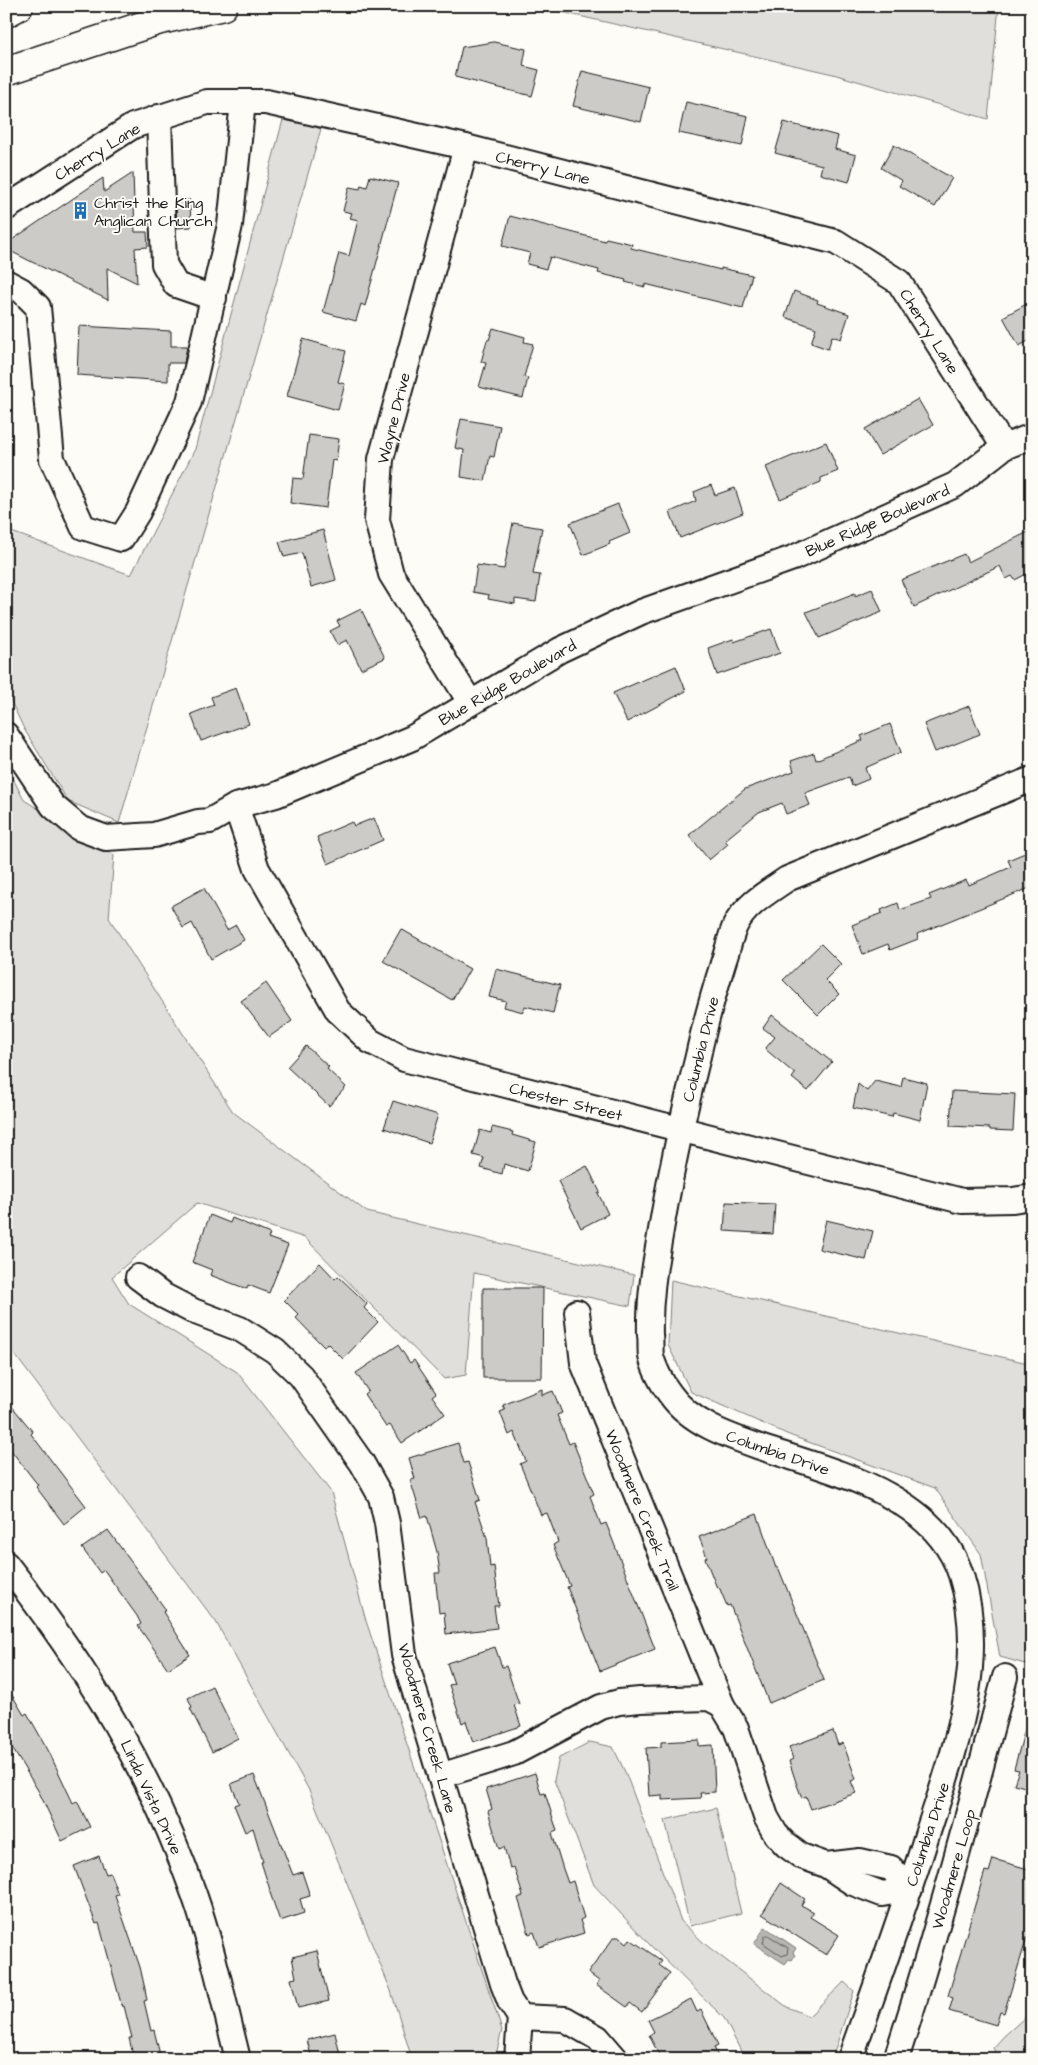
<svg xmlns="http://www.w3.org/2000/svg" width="1038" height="2065" font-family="'Architects Daughter',sans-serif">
<rect width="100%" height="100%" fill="#fdfcf7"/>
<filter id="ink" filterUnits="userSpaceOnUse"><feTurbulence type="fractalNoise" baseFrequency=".02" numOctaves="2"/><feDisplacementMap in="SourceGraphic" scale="10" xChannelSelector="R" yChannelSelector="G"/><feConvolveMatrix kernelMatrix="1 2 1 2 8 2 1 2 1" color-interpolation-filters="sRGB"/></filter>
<g filter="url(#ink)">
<!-- green -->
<g fill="#e0dfdb" stroke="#7e7e7c">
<path d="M535,6h464l-11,113 -155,-45z"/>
<path d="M284,116l37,13 -202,694 -51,-22 -44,-72 -18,-38v-161l125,45 64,-126z"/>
<path d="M6,765l18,35 90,55 -5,63 124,194 134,100 267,63 -4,31 -156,-33 -8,102 -22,4 -139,-141 -108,-35 -85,74 17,27 108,68 94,120 35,129 136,409 -7,29h-83l-21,-68 -81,-199 -94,-170 -210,-279z"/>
<path d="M671,1280l361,84v302l-32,-9 -19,-103 -46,-66 -146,-53 -98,-43 -23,-47z"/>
<path d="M590,1742l23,5 13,27 55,147 25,24 81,62 22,9 35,-34 10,9 -22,68h-87l-21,-41 -74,-73 -56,-60 -40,-105 5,-22z"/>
<path d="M716,1808l25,105 -51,13 -25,-106z"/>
<path d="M1032,2011v48h-33l-6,-11 11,-12z"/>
</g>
<!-- water -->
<path fill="#b7b6b2" stroke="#797876" d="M765,1927l31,21 -3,5 2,2 -3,5 -3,-1 -4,5 -31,-20z"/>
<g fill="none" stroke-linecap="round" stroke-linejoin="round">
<!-- shore -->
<path stroke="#5a5a58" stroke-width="1" d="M768,1935l20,13 -1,6 -5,2 -19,-13 2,-7z"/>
</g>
<!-- building -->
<g fill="#cccbc8" stroke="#1c1c1c">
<path d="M494,42l32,7 -3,17 16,4 -7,26 -77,-19 7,-30z"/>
<path d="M582,71l67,16 -8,35 -68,-16z"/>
<path d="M686,102l62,14 -6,30 -63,-13z"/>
<path d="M784,122l54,14 -3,13 21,6 -7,27 -29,-8 2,-9 -47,-12z"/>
<path d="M894,145l58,33 -17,29 -36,-21 3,-5 -21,-13z"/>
<path d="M133,173l2,59h12l1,15 -13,1 2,35 -30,-15 1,32 -102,-51v-5l97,-66 1,14z"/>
<path d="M370,176l28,7 -33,123 -4,-2 -5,17 -33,-9 16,-59 10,3 9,-36 -8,-2 2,-5 -9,-2 6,-24 11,2 1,-4 6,2z"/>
<path d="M176,200h14l1,27 -14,1z"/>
<path d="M510,216l95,25 1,-3 26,6 -1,4 90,22v-2l31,7 -9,33 -98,-24v3l-20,-5 1,-2 -28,-7 1,-3 -49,-13 -4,12 -19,-5 3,-11 -28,-7z"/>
<path d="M794,291l24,9 -1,3 32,11 -8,25 -9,-3 -4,13 -17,-6 5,-15 -31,-11z"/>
<path d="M1032,301v38l-13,7 -16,-29z"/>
<path d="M79,326l92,5v15h16l-3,17h-16v18l-91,-6z"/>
<path d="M493,328l32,9 -1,5 9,2 -9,33 4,1 -5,20 -44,-11 7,-24 -5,-1 6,-22h2z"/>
<path d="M303,339l43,12 -8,31 7,2 -7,26 -51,-14z"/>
<path d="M918,399l15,26 -53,30 -15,-26z"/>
<path d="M461,419l39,7 -6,31 -4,-1 -5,25 -24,-4 3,-27 -9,-2z"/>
<path d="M309,435l30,4 -3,22 -4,-1 -6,48 -36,-5 3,-25 10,1z"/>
<path d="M826,442l12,29 -17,7v4l-41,17 -14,-32z"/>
<path d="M711,485l4,10 20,-7 8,25 -63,25 -10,-26 26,-11 -2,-9z"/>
<path d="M618,504l12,29 -21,9 1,2 -27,11 -13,-32z"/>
<path d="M513,523l29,5 -9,46 7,1 -4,27 -21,-3v5l-27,-5 1,-4 -16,-3 4,-27 27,4z"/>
<path d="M323,530l13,50 -25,7 -9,-34 -18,4 -5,-15z"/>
<path d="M1032,530v41l-17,9 -3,-4 -6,3 -6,-13 -86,41 -13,-27 63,-26 4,8z"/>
<path d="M872,589l10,23 -63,26 -13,-26 49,-19v3z"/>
<path d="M361,609l24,49 -24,11 -14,-29 -10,5 -7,-14 10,-5 -3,-5z"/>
<path d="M771,629l9,24 -63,22 -9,-27 25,-9 1,3z"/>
<path d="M676,666l10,25 -59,31 -14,-29z"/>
<path d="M236,688l13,36 -48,17 -10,-27 23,-9 -3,-8z"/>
<path d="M969,706l11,28 -45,18 -11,-28z"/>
<path d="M890,724l11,28 -36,16 4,11 -17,7 -3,-9 -44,16 5,12 -24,9 -4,-11 -23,9 -34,28 3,4 -19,16 -20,-25 56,-46 49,-18 -3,-10 23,-8 2,7 47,-20 -2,-4z"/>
<path d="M374,818l9,22 -55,24 -11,-27 35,-15 2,4z"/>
<path d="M1025,853l1,2 6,-2v34l-115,47 1,5 -28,11 -2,-6 -25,10 -11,-29 30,-12 -1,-3 17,-7 2,7 31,-11 -2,-4 37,-15 3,5 42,-18 -3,-7z"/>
<path d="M204,888l23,42 9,-5 8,15 -33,19 -19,-36 -9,5 -12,-22z"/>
<path d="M401,929l69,40 -18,31 -69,-39z"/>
<path d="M821,944l20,20 -16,16 14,14 -21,21 -35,-35z"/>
<path d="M496,969l64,16 -7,28 -28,-7 -2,6 -19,-5 2,-6 -17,-4z"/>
<path d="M266,983l26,38 -23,16 -28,-36z"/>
<path d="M772,1015l60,47 -24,29 -16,-13 3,-4 -30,-25 10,-12 -12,-9z"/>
<path d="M306,1046l23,21 -2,2 19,18 -17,19 -42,-39z"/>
<path d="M903,1077l24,6 -7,37 -27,-7 -1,4 -39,-9 5,-24 9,7 8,-10 26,6z"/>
<path d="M952,1091l63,3 -2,37 -23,-1v-2l-40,-2z"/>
<path d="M393,1101l45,14 -9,28 -45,-15z"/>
<path d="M492,1127l21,5 -1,3 24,7 -8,29 -24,-7 -2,10 -21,-6 3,-10 -11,-3 7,-25 11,3z"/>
<path d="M587,1166l13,26 -2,1 10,21 -27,14 -23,-47z"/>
<path d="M726,1202l49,2 -2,30 -49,-3z"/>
<path d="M210,1215l20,8 2,-5 38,16 -2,4 20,7 -19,48 -21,-8 -1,4 -37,-14 2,-5 -20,-8z"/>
<path d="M826,1220l47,11 -7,29 -47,-11z"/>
<path d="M320,1263l15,16 3,-3 20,19 9,9 -3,4 14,14 -35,37 -16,-16 -3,4 -28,-29 3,-3 -15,-15z"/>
<path d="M483,1288h60l-1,90h-59z"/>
<path d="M398,1345l12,18 4,-3 22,33 -4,3 13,18 -43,29 -12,-18 -4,2 -22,-33 4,-3 -12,-18z"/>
<path d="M542,1389v6l11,-4 9,22 -5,2 12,29 4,-2 21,52 -4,2 11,29 5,-2 49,126 -55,22 -33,-84 3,-1 -17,-41 5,-3 -11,-29 -6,2 -21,-51 6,-3 -12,-29 -5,3 -9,-23 5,-2 -2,-5z"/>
<path d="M6,1399l27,33 -2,2 55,72 -22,18 -28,-37 2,-2 -32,-41z"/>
<path d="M458,1443l6,20 4,-1 12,38 -5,2 12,36 3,29 4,-1 5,40h-5l3,22 -51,6 -2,-22 -5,1 -4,-40h5l-3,-21 -10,-36 -5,2 -12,-38 5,-1 -6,-21z"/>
<path d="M757,1514l19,54 2,-1 46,113 -55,23 -39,-98 -3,1 -8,-19 -2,1 -12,-30 2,-1 -8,-20z"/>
<path d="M108,1530l58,80 -3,2 27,43 -22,14 -30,-43 3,-2 -4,-8 -33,-46 -4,3 -18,-25z"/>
<path d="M495,1647l7,20 4,-1 13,38 -5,1 7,21 -48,16 -7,-21 -4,2 -13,-38 5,-1 -7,-21z"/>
<path d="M6,1685l18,30 3,-2 21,37 25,53 4,-2 13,26 -28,14 -23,-49 -33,-54z"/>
<path d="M212,1686l26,52 -26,14 -22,-44 2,-1 -4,-9z"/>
<path d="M1027,1722l5,1v66l-18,-5 5,-14 -5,-1z"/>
<path d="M833,1731l5,14 5,-2 13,36 -5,2 5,12 -45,16 -5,-13 -4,2 -5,-13 -8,-24 4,-2 -4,-12z"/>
<path d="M699,1740v6l14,-1 2,47 -15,1 1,5 -39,2v-5l-13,1 -3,-48 15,-1v-5z"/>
<path d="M535,1773l6,21 4,-1 12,38 -5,2 11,36 5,14 5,-2 11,37 -4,2 4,13 -45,14 -5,-15 -5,2 -11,-36 5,-2 -9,-29 -4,1 -6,-21 -5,2 -11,-38 4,-2 -6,-20z"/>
<path d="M254,1775l39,100 9,-3 8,24 -10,3 4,14 -24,8 -11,-31h1l-9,-28h2l-10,-34 -8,4 -11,-27 5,-2 -8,-19z"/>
<path d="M99,1856l7,18 4,-1 8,21 -3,1 25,72 5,22 2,11 -3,1 7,30 3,-1 7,29h-27l-5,-21h3l-8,-32 -2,1 -23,-84 -3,1 -22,-58z"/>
<path d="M993,1859l39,11v51l-28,92 -4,-1 -4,13 -47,-14 4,-13 -5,-2 37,-125 4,1z"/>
<path d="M781,1883l24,16 -4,6 13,7 -4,5 29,18 -13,20 -64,-41z"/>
<path d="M614,1937h6l7,6 3,-4 32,22 -3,4 11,8 -28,39 -12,-9 -3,4 -31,-22 3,-4 -11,-8z"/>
<path d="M317,1951l12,50 -31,7 -7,-29 5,-1 -4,-21z"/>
<path d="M691,1999l6,13 4,-2 17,35 -4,2 5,12h-58l-12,-24 5,-3 -6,-12z"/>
<path d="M335,2033l6,26h-29l-5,-19z"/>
</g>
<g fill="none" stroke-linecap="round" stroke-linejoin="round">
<defs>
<g id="minor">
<path d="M159,117l5,147 12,21 38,13"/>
<path d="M466,147l-85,312 -4,61 14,54 79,128"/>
<path d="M6,208l127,-82 74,-24h59l200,45 370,95 63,40 105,165"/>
<path d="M6,282l15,8 17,17 14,152 31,68 38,12 17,-27 51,-110 41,-177 13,-123"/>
<path d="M6,735l47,71 26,22 27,10 48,-3 44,-13 12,-1 26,-15 40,-11 136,-57 148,-88 81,-38 152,-54 162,-73 49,-38 28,-11"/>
<path d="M236,806l21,63 81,142 32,30 34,18 558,142 51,-1 19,-3"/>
<path d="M138,1277l24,18 31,16 47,18 35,22 26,25 61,87 19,34 6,26 17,132 9,31 90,298 7,18 10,15"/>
<path d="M577,1312l6,51 139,342"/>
<path d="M6,1564c80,102 145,208 188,330 19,54 30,110 44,165"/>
<path d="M440,1776l74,-23 87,-46 18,-5 21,-2 69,-2 13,7 14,23 30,89 9,16 11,12 15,11 25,9 27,18 29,11 28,-5"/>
<path d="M826,1865l34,-4 31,7 19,21"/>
<path d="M520,2017l45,2 33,19 18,21"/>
<path d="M517,2059l3,-42"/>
<path d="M850,2059c26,-74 53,-147 76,-221 27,-84 63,-175 35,-263 -26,-81 -130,-104 -201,-128 -32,-11 -70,-24 -90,-53 -8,-10 -16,-26 -19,-38 -1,-7 0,-15 -1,-21 -1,-34 4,-66 10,-99 10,-61 23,-120 38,-180 7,-33 16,-64 26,-96 4,-11 6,-23 11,-34 10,-21 33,-34 52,-47l245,-100"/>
<path d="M896,2059c41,-126 75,-254 109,-382"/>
</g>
<g id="highway">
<path d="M6,13l13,-7"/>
<path d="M6,71l154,-51 63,-14"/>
</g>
</defs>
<!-- minor casing -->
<use href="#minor" stroke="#1c1c1c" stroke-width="28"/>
<!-- highway casing -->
<use href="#highway" stroke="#1c1c1c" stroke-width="31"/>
<!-- minor -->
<use href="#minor" stroke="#fdfcf7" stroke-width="24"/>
<!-- highway -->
<use href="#highway" stroke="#fdfcf7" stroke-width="28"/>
</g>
</g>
<!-- icons -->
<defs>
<symbol id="building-bare" viewBox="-9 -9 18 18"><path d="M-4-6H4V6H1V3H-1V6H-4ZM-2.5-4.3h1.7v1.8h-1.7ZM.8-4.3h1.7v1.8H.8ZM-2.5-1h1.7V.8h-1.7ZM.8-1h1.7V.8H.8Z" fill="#1f6fb2" stroke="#fdfcf7" stroke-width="2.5" paint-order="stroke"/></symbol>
</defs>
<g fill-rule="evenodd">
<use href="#building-bare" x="68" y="198" width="25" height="25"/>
</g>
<g text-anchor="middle" stroke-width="4" stroke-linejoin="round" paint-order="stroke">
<!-- street labels -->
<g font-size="16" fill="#1c1c1c" stroke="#fdfcf7">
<text transform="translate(97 151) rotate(-31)" y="6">Cherry Lane</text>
<text transform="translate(543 167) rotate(14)" y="6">Cherry Lane</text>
<text transform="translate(930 331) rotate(58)" y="6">Cherry Lane</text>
<text transform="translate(393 418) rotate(-76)" y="6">Wayne Drive</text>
<text transform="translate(877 520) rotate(-24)" y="6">Blue Ridge Boulevard</text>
<text transform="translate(507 682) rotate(-30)" y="6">Blue Ridge Boulevard</text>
<text transform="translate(700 1049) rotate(-76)" y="6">Columbia Drive</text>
<text transform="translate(566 1101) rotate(14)" y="6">Chester Street</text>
<text transform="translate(778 1452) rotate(19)" y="6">Columbia Drive</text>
<text transform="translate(643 1510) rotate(68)" y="6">Woodmere Creek Trail</text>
<text transform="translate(428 1728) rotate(74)" y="6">Woodmere Creek Lane</text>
<text transform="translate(152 1797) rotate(65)" y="6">Linda Vista Drive</text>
<text transform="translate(927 1834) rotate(-72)" y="6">Columbia Drive</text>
<text transform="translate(953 1869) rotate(-74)" y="6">Woodmere Loop</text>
</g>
<!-- poi labels -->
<g font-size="16" fill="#1c1c1c" stroke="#fdfcf7" text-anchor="start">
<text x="94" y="208">Christ the King<tspan x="94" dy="18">Anglican Church</tspan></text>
</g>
</g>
<!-- margin -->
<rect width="1038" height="2065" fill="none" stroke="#fdfcf7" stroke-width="25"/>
<rect x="12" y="12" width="1013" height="2040" fill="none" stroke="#1c1c1c" stroke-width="2" filter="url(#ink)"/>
</svg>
